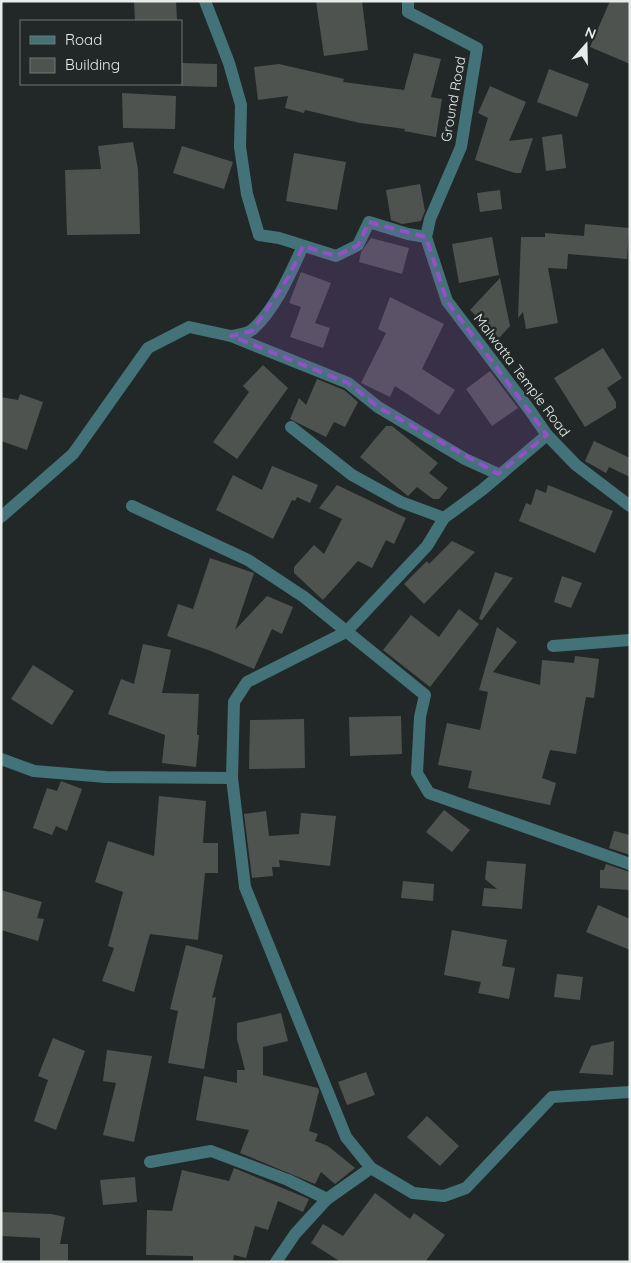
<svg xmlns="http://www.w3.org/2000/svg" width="631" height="1263" font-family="Quicksand,sans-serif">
<rect width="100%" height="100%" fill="#222827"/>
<!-- building -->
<g fill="#4f534f">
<path d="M134,1h42l1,19 -42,1z"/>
<path d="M316,1h46l6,49 -44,6z"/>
<path d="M610,1h20v63l-40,-17z"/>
<path d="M414,53l27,6 -10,38 11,2 -6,38 -32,-6 1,-2 -45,-6 -55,-13 -1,3 -19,-5 3,-12 -30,4 -4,-33 25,-3 65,15 -1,3 61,8z"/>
<path d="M181,63l36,1v23l-36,-1z"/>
<path d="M549,69l40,15 -12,33 -40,-15z"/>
<path d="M490,86l36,16 -17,39 24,-3 -12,35h-6l-40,-13 13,-42 -10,-5z"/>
<path d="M122,93l54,3 -1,33 -52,-1z"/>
<path d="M562,134l4,34 -20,3 -4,-34z"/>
<path d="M133,142l5,27 2,65 -73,1 -2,-65 36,-1 -3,-23z"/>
<path d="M182,146l51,16 -9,27 -51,-16z"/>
<path d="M294,153l52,9 -9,48 -51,-9z"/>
<path d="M420,184l5,27 -4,10 -19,3 -11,-4 -5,-30z"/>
<path d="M500,190l2,19 -22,3 -3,-19z"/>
<path d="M585,224l44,4 -2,31 -59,-5 -1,15 -19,-1 10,55 -32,6 -3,-17 -5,6 3,-81h24v-4l39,3z"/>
<path d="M492,237l7,38 -40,8 -7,-39z"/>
<path d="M371,238l38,10 -7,26 -43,-12 2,-10z"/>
<path d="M301,272l30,11 -16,40 15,5 -7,20 -33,-11 11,-30 -12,-4z"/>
<path d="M500,278l10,48 -11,12 -29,-28z"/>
<path d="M390,297l54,27 -22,45 33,21 -16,25 -44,-29 -5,11 -29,-14 25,-50 -8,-4z"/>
<path d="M603,348l19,30 -15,10 9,14v6l-31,19 -31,-49z"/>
<path d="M263,365l25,23 -51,71 -24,-17 36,-50 -6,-6z"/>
<path d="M490,371l28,37 -26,18 -26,-37z"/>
<path d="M317,379l27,11 14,12 -13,25 -11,-5 -8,15 -36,-18 9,-21 7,7z"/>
<path d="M20,394l23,8 -16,48 -26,-9v-44l17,3z"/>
<path d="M386,426h6l46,37 -9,10 19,15 -9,11h-6l-16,-12 -9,9 -48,-39z"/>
<path d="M594,441l36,17v19l-21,-10 -3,6 -21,-12z"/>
<path d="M272,466l46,19 -8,18 -13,-6 -2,4 -3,-1 -19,39 -57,-29 17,-35 29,15z"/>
<path d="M337,485l69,33 -12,26 -8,-4 -14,28 -14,-7 -35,39 -29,-27v-6l20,-22 10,9 18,-35 -23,-11z"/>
<path d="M548,485l65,26 -18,42 -76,-32 7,-18 5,2 5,-16 10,4z"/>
<path d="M452,541l23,11 -51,52 -20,-20 23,-23 2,3z"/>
<path d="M210,558l44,15 -19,57 32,-34 26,11 -11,27 -10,-5 -18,40 -43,-18 -44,-15 11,-32 15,5z"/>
<path d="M495,572l18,6 -31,42 -3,-1z"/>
<path d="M562,576l20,7 -11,25 -17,-6z"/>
<path d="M459,609l20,15 -49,63 -47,-37 28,-35 28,22z"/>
<path d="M497,627l20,15 -24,30 47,13 2,-25 32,3 1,-7 24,3 -5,39 -8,-1 -10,57 -26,-4 -8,28 14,5 -6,22 -82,-17 4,-17 -34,-6 9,-42 33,7 8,-38 -9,-2z"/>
<path d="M143,644l28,6 -9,43 37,1 -2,41h2l-3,32 -34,-4 3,-28 -57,-21 13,-35 13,5z"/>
<path d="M33,665l41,26 -22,34 -41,-26z"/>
<path d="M401,716l1,38 -52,2 -1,-39z"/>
<path d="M304,719l1,49 -56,1 1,-49z"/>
<path d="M61,781l21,8 -15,42 -11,-5 -4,9 -19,-7 14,-40 10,3z"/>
<path d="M159,796l47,5 -3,42h15v30h-13l-7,67 -48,-6 -16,58 -32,-11 12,-33 -6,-2 15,-54 -28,-10 13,-41 46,15z"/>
<path d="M444,810l26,20 -18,22 -26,-20z"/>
<path d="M266,811l3,25 30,-2 2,-21 35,3 -6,50 -51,-6 1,7h-8l1,9 -21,2 -8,-64z"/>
<path d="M614,831l16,4v20l-21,-7z"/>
<path d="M487,861l39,3 -4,45 -40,-3 2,-18 13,1 -12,-10z"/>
<path d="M606,864l24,8v18l-30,-2v-18h4z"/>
<path d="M403,881l31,3 -1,17 -32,-3z"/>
<path d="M1,890l41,12 -5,16 7,1 -6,22 -37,-11z"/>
<path d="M598,905l32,14v31l-44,-18z"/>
<path d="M452,930l55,10 -5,26 13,2 -6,31 -31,-6 3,-11 -37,-7z"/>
<path d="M186,945l37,10 -11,43 4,-1 -12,72 -36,-6 10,-52 -8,-2z"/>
<path d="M557,974l26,3 -3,23 -26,-3z"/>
<path d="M281,1013l7,28 -25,6v28l55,13 1,3 -10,40 9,3 -3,7 13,5 27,22 -20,16 -14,-12 -6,12 -75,-31 9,-23 -53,-10 8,-44 33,7v-13h8l-8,-31v-16z"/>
<path d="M53,1038l32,13 -29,79 -22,-9 14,-41 -10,-4z"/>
<path d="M614,1041l-1,34 -34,-2 12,-27z"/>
<path d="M107,1050l45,6 -18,86 -31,-7 13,-52 -13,-2z"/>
<path d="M366,1072l9,23 -28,10 -9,-23z"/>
<path d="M427,1116l32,30 -19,20 -33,-29z"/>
<path d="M234,1168l75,31 -6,13 -25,-11 -10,29 -13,-4 -9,32 -12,-3 -1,7h-40v-6l-47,-1 1,-45 25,1 10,-41 47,11z"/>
<path d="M135,1177l2,25 -34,3 -3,-25z"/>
<path d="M375,1193l35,26 4,-6 31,22 -20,27h-84l-30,-19 12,-19 20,12z"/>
<path d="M1,1212l50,2 14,3 -5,27h8v18h-28v-24l-39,-2z"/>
</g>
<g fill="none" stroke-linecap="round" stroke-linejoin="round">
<!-- minor -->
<g stroke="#437378" stroke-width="12">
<path d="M205,1l24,62 12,42 -1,42 7,47 12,41 20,3 57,18 22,-11 11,-23 39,12 18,3"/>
<path d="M408,1v11l69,36 -16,99 -31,72 -4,18"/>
<path d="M426,237l21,64 82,108 18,26 29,30 54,41"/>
<path d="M231,336c6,-1 17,-2 22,-7 23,-21 37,-55 50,-83"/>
<path d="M291,427l61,48 49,27 43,16"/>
<path d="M547,435l-65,55 -38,28 -17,28 -81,86 -99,50 -13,20 -2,76 13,109 101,250 25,31 42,25 31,3 22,-8 86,-91 78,-5"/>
<path d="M132,506l116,54 56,37 121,98 -5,22 -3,56 12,20 201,71"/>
<path d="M1,517l72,-63 75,-106 41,-21 42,9 117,47 30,24 87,52 33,15"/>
<path d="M553,646l77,-6"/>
<path d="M1,759l33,12 72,6 126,1"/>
<path d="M150,1162l61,-11 77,29 39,19"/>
<path d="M276,1262l19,-28 32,-35 44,-31"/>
</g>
</g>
<!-- marked area -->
<path fill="#9152c8" fill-opacity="0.2" stroke="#9152c8" stroke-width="4" stroke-dasharray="10 6" stroke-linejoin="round" d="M369,222l57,15 21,64 100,134 -49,39 -120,-67 -30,-24 -117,-47 21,-5 37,-55 14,-30 33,10 22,-11z"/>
<g text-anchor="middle" stroke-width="5" stroke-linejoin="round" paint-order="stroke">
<!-- street labels -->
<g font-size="14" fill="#e7ebea" stroke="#222827">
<text transform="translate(453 99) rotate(-80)" y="5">Ground Road</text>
<text transform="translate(522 375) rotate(53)" y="5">Malwatta Temple Road</text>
</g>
</g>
<!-- border -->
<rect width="631" height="1263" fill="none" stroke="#e7ebea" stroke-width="5"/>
<!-- legend -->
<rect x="20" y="20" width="162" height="65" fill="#222827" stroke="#717675"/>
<rect x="30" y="36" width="25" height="8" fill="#437378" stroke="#717675"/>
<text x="65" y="45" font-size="15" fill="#e7ebea">Road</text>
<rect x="30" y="58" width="25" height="15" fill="#4f534f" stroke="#717675"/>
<text x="65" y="70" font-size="15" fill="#e7ebea">Building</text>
<!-- north arrow -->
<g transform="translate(586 45) rotate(20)" stroke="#222827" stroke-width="4" paint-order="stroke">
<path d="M0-4L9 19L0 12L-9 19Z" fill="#e7ebea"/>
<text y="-8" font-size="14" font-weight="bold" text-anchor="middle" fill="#e7ebea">N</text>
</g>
</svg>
